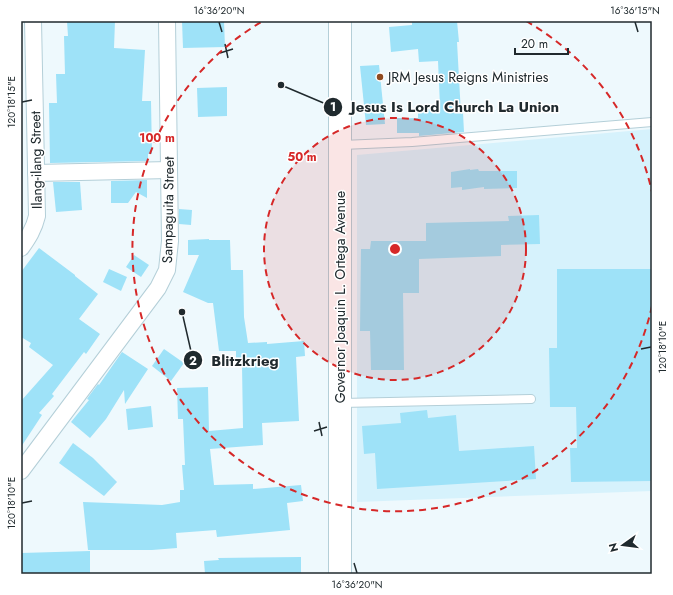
<svg xmlns="http://www.w3.org/2000/svg" width="673" height="595" font-family="Jost,sans-serif">
<rect width="100%" height="100%" fill="#eef9fd"/>
<!-- built -->
<path fill="#d6f2fc" d="M652,129v362l-295,11v-347z"/>
<!-- building -->
<g fill="#9ee2f8">
<path d="M67,21h48l-1,27 31,2 -3,51h9l1,53h-4v7l-98,2 -1,-60h8l-1,-29h9l-1,-38h4z"/>
<path d="M182,21h42l1,26 -42,1z"/>
<path d="M412,21h45l2,21h-2l4,72 2,-1 1,19 -45,4v-3h-22v-15h21v-12h22l-2,-45 -19,1 -1,-13 -27,3 -2,-25 23,-2z"/>
<path d="M379,65l6,59 -19,1 -6,-59z"/>
<path d="M227,87v29l-29,1 -1,-29z"/>
<path d="M470,169v1l8,-1 1,2h38v17l-33,1v-2l-22,3v-3l-11,1v-16z"/>
<path d="M147,180v18l-11,-6 -8,11h-17v-22z"/>
<path d="M53,182h27l2,28 -26,2z"/>
<path d="M179,209l13,1 -1,15 -12,-1z"/>
<path d="M539,215l1,29 -39,1v11l-82,3v34h-16l1,77h-33l-1,-39h-10l1,-82h9l1,-8h55v-18l83,-2 -1,-5z"/>
<path d="M209,239v1h21l1,30h12l1,47 4,26 19,-1v2l37,-3 1,15 -9,1 3,64 -37,2 1,22 -53,4 4,36 39,-1v5l48,-4 2,16 -16,2 3,27 -73,7 -1,-7 -40,3 1,15 -25,2h-64l-5,-48 79,3 18,-3v-12h4l-2,-25h3l-2,-46h-5l-1,-31 31,-1 1,44 34,-3 -1,-63h-6v-14h-17l-6,-48h-5l-25,-11 16,-37h-11v-15z"/>
<path d="M39,248l36,27v1l23,18 -19,25 21,15 -14,20 -2,-2 -32,42 2,2 -15,17 3,2 -21,32v-46l32,-36 -24,-18 2,-4 -10,-6v-65z"/>
<path d="M134,255l15,10 -8,12 -15,-10z"/>
<path d="M109,269l18,8 -6,14 -18,-9z"/>
<path d="M557,269h95v212l-81,1 -1,-34h7l-1,-41h-26l-1,-59h8z"/>
<path d="M164,349l20,14 -13,18 -19,-15z"/>
<path d="M122,352l26,17 -23,35 -1,-14 -18,29 -16,19 -19,-16 18,-22 -2,-1 2,-3 9,-12 1,1z"/>
<path d="M151,406l2,21 -25,3 -2,-21z"/>
<path d="M427,410l1,8 28,-3 3,36 75,-5 2,33 -159,10 -2,-36 -11,1 -2,-28 39,-3 -1,-10z"/>
<path d="M73,443l20,15 24,24 -13,14 -45,-33z"/>
<path d="M90,551v23h-69v-21z"/>
<path d="M301,557v17h-96l-1,-13 15,-1 -1,-2z"/>
</g>
<g fill="none" stroke-linecap="round" stroke-linejoin="round">
<defs>
<g id="lane">
<path d="M342,145l70,-3 240,-20"/>
<path d="M341,403l190,-4"/>
</g>
<g id="street">
<path d="M36,173l133,-3"/>
<path d="M21,248c7,-10 13,-19 16,-32l-4,-195"/>
<path d="M21,471l137,-183 9,-18 3,-29 -3,-220"/>
</g>
<path id="secondary" d="M340,21v553"/>
</defs>
<!-- lane casing -->
<use href="#lane" stroke="#b4cfd8" stroke-width="10"/>
<!-- street casing -->
<use href="#street" stroke="#b4cfd8" stroke-width="18"/>
<!-- secondary casing -->
<use href="#secondary" stroke="#b4cfd8" stroke-width="24"/>
<!-- lane -->
<use href="#lane" stroke="#fff" stroke-width="8"/>
<!-- street -->
<use href="#street" stroke="#fff" stroke-width="16"/>
<!-- secondary -->
<use href="#secondary" stroke="#fff" stroke-width="22"/>
</g>
<!-- ticks -->
<path fill="none" stroke="#202a2e" stroke-width="1.5" d="M219,22l3,10M635,22l3,10M225,44l3,14M220,53l13,-4M22,102l10,-2M641,349l10,-2M319,422l3,14M314,431l13,-4M22,503l10,-2M354,563l3,10"/>
<!-- distance rings -->
<circle cx="395" cy="249" r="131" fill="#d62828" fill-opacity=".12"/>
<g fill="none" stroke="#d62828" stroke-width="2" stroke-dasharray="7 5">
<circle cx="395" cy="249" r="131"/>
<path d="M652 306A263 263 0 1 1 263 21M526 21A263 263 0 0 1 652 192"/>
</g>
<!-- markers -->
<circle fill="#904b21" stroke="#fff" stroke-width="1.5" cx="380" cy="77" r="4"/>
<g text-anchor="middle" stroke-width="3" stroke-linejoin="round" paint-order="stroke">
<!-- poi labels -->
<g font-size="14" fill="#202a2e" stroke="#fff" text-anchor="start">
<text x="388" y="82">JRM Jesus Reigns Ministries</text>
</g>
<!-- street labels -->
<g font-size="14" fill="#202a2e" stroke="#fff">
<text transform="translate(36 160) rotate(-91)" y="5">Ilang-ilang Street</text>
<text transform="translate(168 210) rotate(-89)" y="5">Sampaguita Street</text>
<text transform="translate(340 297) rotate(-90)" y="5">Governor Joaquin L. Ortega Avenue</text>
</g>
</g>
<circle cx="395" cy="249" r="6" fill="#d62828" stroke="#fff" stroke-width="2"/>
<g font-size="12" text-anchor="middle" font-weight="bold" fill="#d62828" stroke="#fff" stroke-width="3" stroke-linejoin="round" paint-order="stroke">
<text x="157" y="142">100 m</text>
<text x="302" y="161">50 m</text>
</g>
<!-- callouts -->
<path fill="none" stroke="#202a2e" stroke-width="1.5" d="M281 85L333 107M182 312L193 360"/>
<g fill="#202a2e" stroke="#fff" stroke-width="1.5">
<circle cx="281" cy="85" r="4"/>
<circle cx="182" cy="312" r="4"/>
<circle cx="333" cy="107" r="10"/>
<circle cx="193" cy="360" r="10"/>
</g>
<g font-size="12" text-anchor="middle" font-weight="bold" fill="#fff">
<text x="333" y="111">1</text>
<text x="193" y="365">2</text>
</g>
<g font-size="15" text-anchor="middle" font-weight="bold" fill="#202a2e" stroke="#fff" stroke-width="3" stroke-linejoin="round" paint-order="stroke">
<text x="455" y="112">Jesus Is Lord Church La Union</text>
<text x="245" y="366">Blitzkrieg</text>
</g>
<!-- border -->
<rect width="673" height="595" fill="none" stroke="#ffffff" stroke-width="44"/>
<!-- north arrow -->
<g transform="translate(623 545) rotate(256)" stroke="#ffffff" stroke-width="3" paint-order="stroke">
<path d="M0-3L7 15L0 10L-7 15Z" fill="#202a2e"/>
<text y="-6" font-size="11" font-weight="bold" text-anchor="middle" fill="#202a2e">N</text>
</g>
<!-- scale -->
<path d="M515 48v6h53v-6" fill="none" stroke="#202a2e" stroke-width="2"/>
<text x="521" y="48" font-size="12" fill="#202a2e" stroke="#ffffff" stroke-width="3" paint-order="stroke">20 m</text>
<rect x="22" y="22" width="629" height="551" fill="none" stroke="#202a2e" stroke-width="1.5"/>
<g font-size="10" text-anchor="middle" fill="#202a2e">
<text x="219" y="14">16°36'20"N</text>
<text x="635" y="14">16°36'15"N</text>
<text transform="translate(11 102) rotate(-90)" y="4">120°18'15"E</text>
<text transform="translate(662 347) rotate(-90)" y="4">120°18'10"E</text>
<text transform="translate(11 503) rotate(-90)" y="4">120°18'10"E</text>
<text x="357" y="588">16°36'20"N</text>
</g>
</svg>
